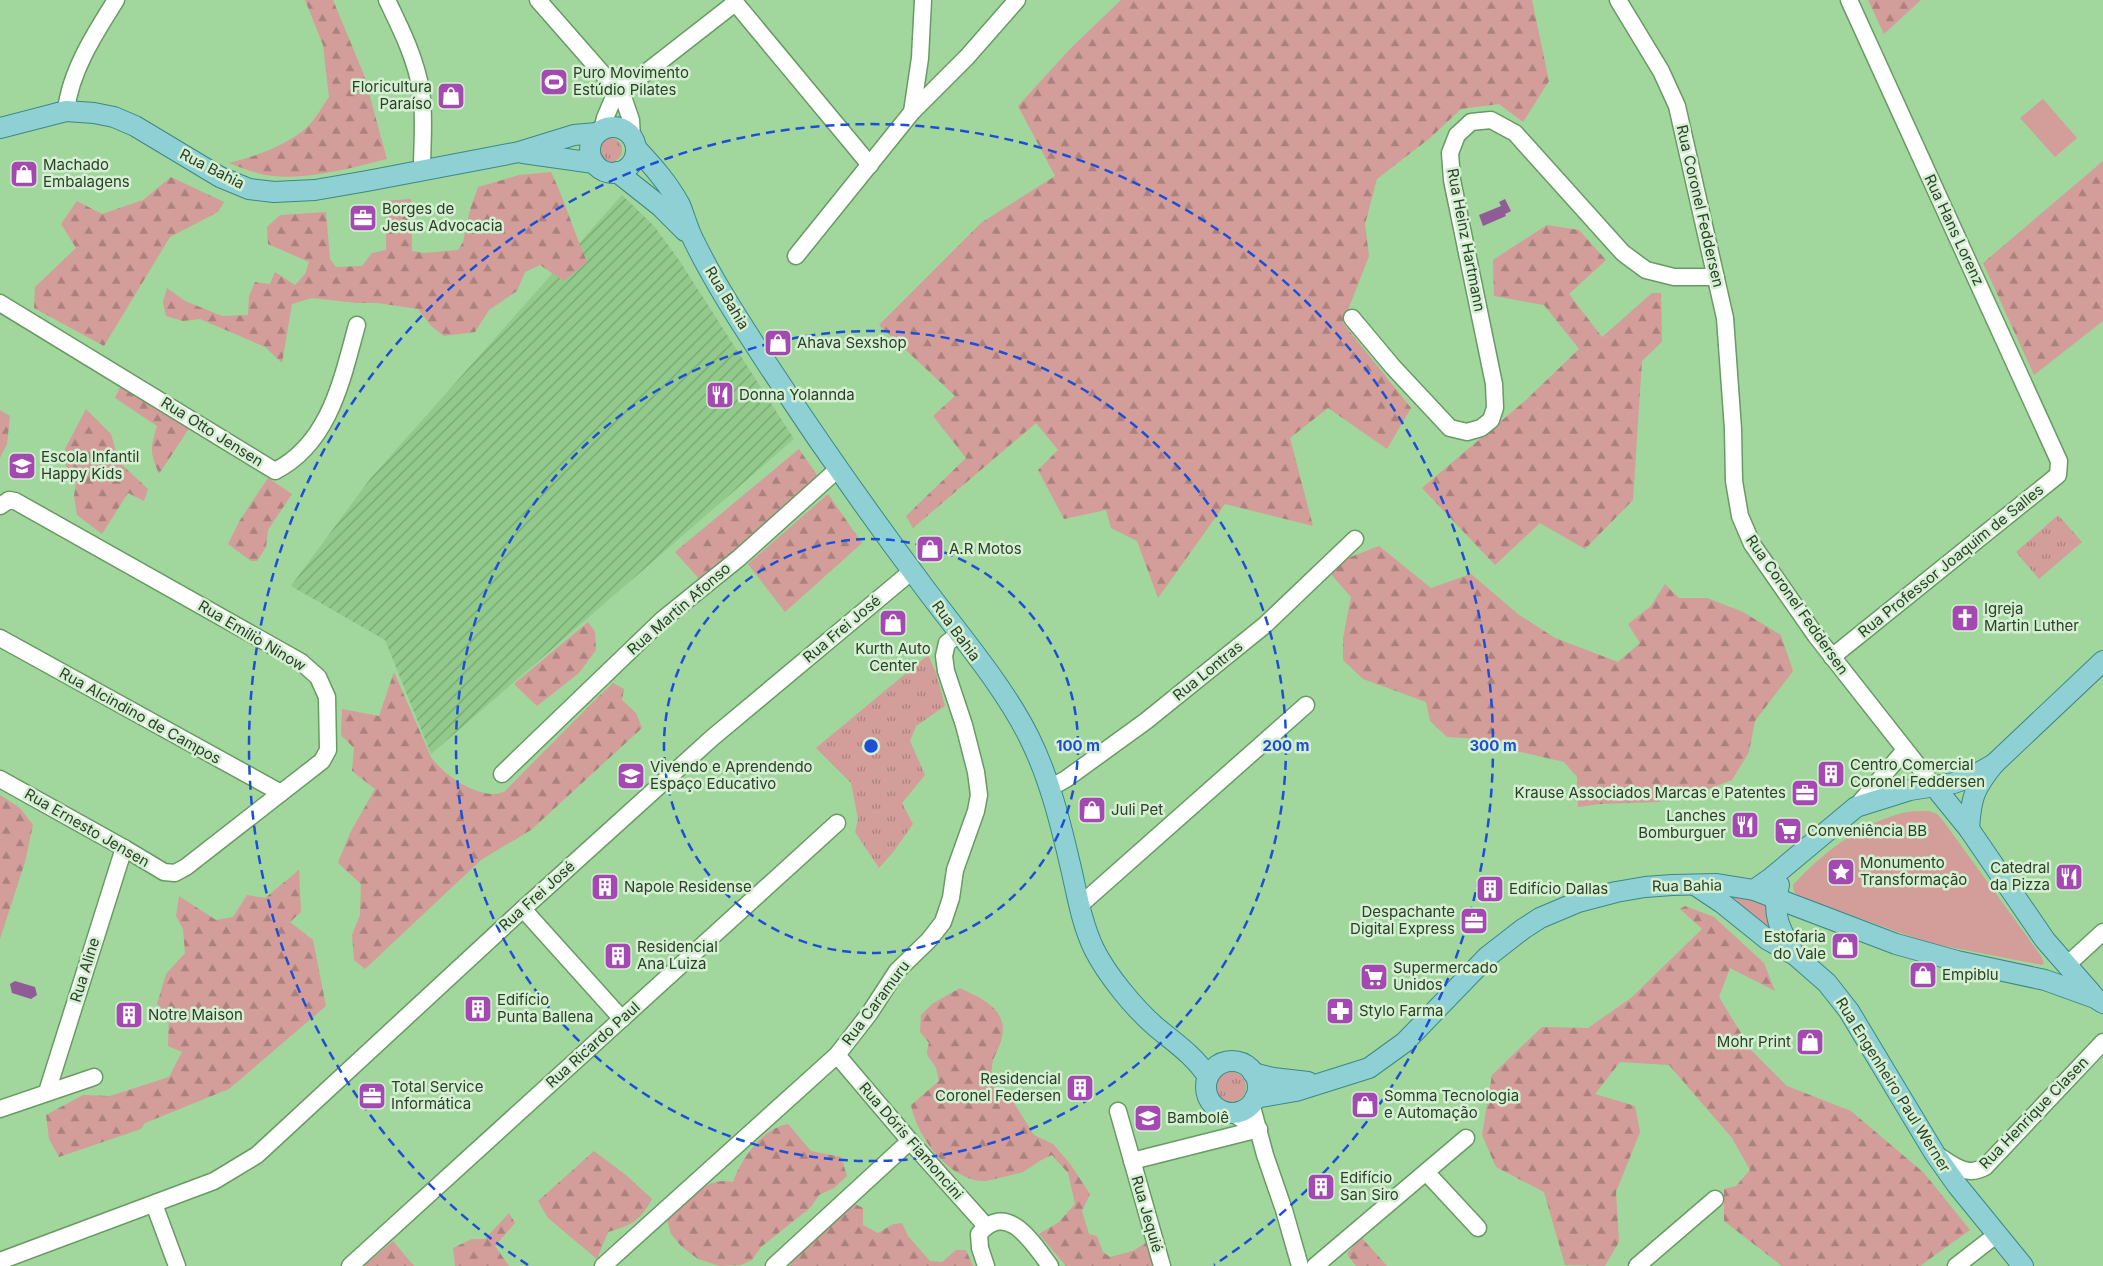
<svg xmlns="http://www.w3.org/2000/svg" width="2103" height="1266" font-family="Inter,sans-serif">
<defs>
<pattern id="industrial-furrows" width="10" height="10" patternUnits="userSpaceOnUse" patternTransform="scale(1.25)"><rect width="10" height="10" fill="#92ca8c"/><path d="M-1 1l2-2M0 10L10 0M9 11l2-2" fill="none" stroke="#77a572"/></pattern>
<pattern id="grass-tufts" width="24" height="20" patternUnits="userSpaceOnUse" patternTransform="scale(1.25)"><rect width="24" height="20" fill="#d39d9a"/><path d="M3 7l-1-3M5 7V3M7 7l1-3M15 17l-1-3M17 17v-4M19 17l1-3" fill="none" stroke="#ab817e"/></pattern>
<pattern id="forest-firs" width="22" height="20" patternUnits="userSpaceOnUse" patternTransform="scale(1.25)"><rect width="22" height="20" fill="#d39d9a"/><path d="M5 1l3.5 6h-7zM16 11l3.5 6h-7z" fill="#ab817e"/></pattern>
</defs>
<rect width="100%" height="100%" fill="#a1d69c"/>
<!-- industrial -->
<path fill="url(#industrial-furrows)" d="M622,195l32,31 25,34 115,179 -363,315 -46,-114 -94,-54 79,-107z"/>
<!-- grass -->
<g fill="url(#grass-tufts)">
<circle cx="610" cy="150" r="12"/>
<path d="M2058,515l24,27 -43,37 -23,-27z"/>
<path d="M928,655l8,18 9,33 -29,20 -6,15 15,34 -23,28 11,21 -19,27 -15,17 -24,-36 3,-13 -7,-36 -35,-35z"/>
<circle cx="1231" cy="1087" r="15"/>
</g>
<!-- forest -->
<g fill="url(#forest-firs)">
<path d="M305,0h28l31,75 23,84c-36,9 -89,24 -126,15 -11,-3 -22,-7 -32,-11 25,-6 65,-20 82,-40 7,-8 12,-18 18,-26l-6,-52z"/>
<path d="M1121,0h411l17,81 -26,41 -24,-18 -38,5 -31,29 -53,41 -12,45 4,32 -26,67 68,85 -24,41 -59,-41 -38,30 23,88 -88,-22 -67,94 -21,-57 -26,-13 -5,-18 -42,9 -26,-49 20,-20 -22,-27 -123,105 -7,-12 60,-58 -33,-42 22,-20 -76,-71 102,-102 74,-47 -37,-70 52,-57z"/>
<path d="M1868,0h53l-37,34z"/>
<path d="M2103,161v160l-69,54 -51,-112z"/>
<path d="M551,172c14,29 23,60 36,90l-23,19 -24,-16 -15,7 -8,19 -28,19 -14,22 -31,4 -13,-10 -13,-17 -41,-6h-21l-44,-5 -20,6 -10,59 -17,-16 -65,-28 -17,2 -17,-5 -3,-14 4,-14 18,13 37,15 26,-1 1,-19 6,-14 15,2 5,-12 20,13 10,-11 4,-12 -41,-18 -1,-17 13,-12 46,-3 4,47 6,8 26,-1 10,-13 14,-3v-26l-4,-23 29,-2 1,52 12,2 34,-3 5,-8 7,-32 8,-23 41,-12z"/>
<path d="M171,177l53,25 -6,10 -48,25 -66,109 -70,-38 1,-21 41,-39 -15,-24 16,-23 25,13 41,-14z"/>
<path d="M1547,225l32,5 27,30 -37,34 33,43 50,-44h9l1,49 -20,19 -9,139 -48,49 -45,-26 -45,42 -73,-77 104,-88 53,-51 -35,-44 -50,-9 -1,-36z"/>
<path d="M121,385l69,42 -31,47c-9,-22 -9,-25 -2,-48l-42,-28z"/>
<path d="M86,409l25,25 8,28 29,27 -4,12 -16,-8 -26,41 -25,-19 -3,-19 4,-25 -12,-4 -1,-18z"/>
<path d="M0,410l10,6 -3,28 -7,14z"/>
<path d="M799,449l20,29 -118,103 -26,-29z"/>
<path d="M268,478l24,16 -24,36 -2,17 -9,14h-6l-23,-17 12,-24z"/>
<path d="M828,494l34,49 -77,69 -37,-48z"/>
<path d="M1379,546l52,42 40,-14 47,40 37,24 63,24 22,-19 -12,-19 23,-18 14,-22 14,14h28l36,14 38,23 12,36 -38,50 -6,31 -17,28 -34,13 -40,9 -58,2 -22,3 -1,-30 -13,-15 -48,-11 -19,-11 -50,-3 -17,-16 -4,-19 -63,-23 -20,-19v-22l8,-41 -21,-24 18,-15z"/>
<path d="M588,622l7,10 1,18 -17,23 -42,33 -23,-22z"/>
<path d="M394,672l37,85c13,19 50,44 73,35l92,-93 17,-16 11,6 -2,11 14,13 6,15 -111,102 -50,30 -116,109 -11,-9 -2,-25 8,-20 1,-31 -23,-21 12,-30 25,-44 -23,-18 2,-23 -13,-13 1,-26 37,7z"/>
<path d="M0,795l20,13 13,17 -8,37 -25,77z"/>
<path d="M299,870l2,42 -11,10 23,18 13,66 -97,83 -84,34 -4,6 -82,28 -10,-18 -3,-24 37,-20 27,1 59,-19 13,-25 -14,-6 1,-31 -12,-11 9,-30 19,-21 -2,-24 -7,-13 3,-20 37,24 17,-3 14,-22 18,3z"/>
<path d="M1685,906l29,11 50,46 11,28 -45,-23 -11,29 33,54 35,35 64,25 73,62 46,57 -50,36h-138l-58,-45v-32l12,-3 14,-16 -18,-32 -63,-73 -49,-3 -25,32 40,12 5,26 -24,60 3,50 -14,24 -40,-1 -21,-73 -48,-25 -14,-32 10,-60 50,-48 46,1 43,-30 71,-69 -22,-20z"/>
<path d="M960,988c23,11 50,22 41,53 -2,8 -9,17 -9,26 -1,6 0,13 0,19l19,12 23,37 19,9 18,21 19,29 -8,17 7,23 8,2 6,16 7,5 23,-6 14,-9 7,24h-88l-27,-32 20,-12 16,-18 -7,-31 -16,-18c-11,4 -19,11 -29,17 -3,1 -35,9 -37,9 -36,1 -69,-44 -75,-76l28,-24c-1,-4 -2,-9 -3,-13 -6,-12 -12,-9 -7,-25l-9,-11 1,-17 11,-11z"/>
<path d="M788,1124l23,27 30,6 6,19 -13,12 -15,7 -8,12 -50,40 -9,13 -11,5 -21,1 -22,-7 -17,-13 -10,-12 -4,-14c16,-17 40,-45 66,-38 8,-23 30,-54 55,-58z"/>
<path d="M594,1151l32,24 26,24c-12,22 -20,26 -44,33l-11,27 -49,-41 -10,-17z"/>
<path d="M853,1203l10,5v17l15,8 15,-9 9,-1 6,13 22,25 12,1 14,-12h10l7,16h-183l4,-7z"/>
<path d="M509,1213l6,10 -20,23 14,20h-54l-2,-18 19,-9h13z"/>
<path d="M1361,1237l26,29h-31l-9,-12z"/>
<path d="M393,1241l21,25h-50z"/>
</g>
<!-- green -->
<g fill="#d39d9a">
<path d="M2043,99l34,39 -22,19 -35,-39z"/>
<path d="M1929,811l8,3 7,8 97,134 3,7 -2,2 -113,-22 -129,-46 -6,-5 -1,-7c29,-32 66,-60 109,-72 8,-2 18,-2 27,-2z"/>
<path d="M1721,890l45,14 5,22 -9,3z"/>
</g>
<!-- water -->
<g fill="#905c98">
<path d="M1505,199l6,12 -6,3 1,2 -23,10 -4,-11 22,-9 -2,-4z"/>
<path d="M15,981l20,6 2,8 -6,4 -19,-6 -2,-9z"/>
</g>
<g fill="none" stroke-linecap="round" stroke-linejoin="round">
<defs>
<g id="minor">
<path d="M387,0c14,29 29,59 34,91 4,26 1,53 1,78"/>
<path d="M538,0l85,97 8,23 1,18"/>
<path d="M733,0l137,165"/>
<path d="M1618,0l43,71 16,35 48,212 8,111 1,52 6,35 12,28 64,92 118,150"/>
<path d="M617,90l18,-9 100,-78"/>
<path d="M66,111c4,-39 29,-78 50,-111"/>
<path d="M912,112l8,-54 3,-58"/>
<path d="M602,130l3,-12 12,-28"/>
<path d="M796,256l116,-144 55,-55 50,-57"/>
<path d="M0,303l275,168c55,-28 67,-92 82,-146"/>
<path d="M1352,318l41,49 57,61 17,4 14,-4 10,-8 4,-12 -1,-24 -42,-204 -2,-27 7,-18 14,-13 20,-2 24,13 108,120 23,17 28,7h42"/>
<path d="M0,506l9,-6 6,1 286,161 17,15 9,20 1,53 -6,11 -136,106 -11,6 -11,-1 -40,-24 -124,-69"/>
<path d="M0,638l281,155"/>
<path d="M1832,657l226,-182 1,-14 -210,-461"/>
<path d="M502,774l160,-154 77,-62 99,-89"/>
<path d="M1050,788l16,-9 80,-58 119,-96 90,-86"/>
<path d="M1856,807l49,-57"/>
<path d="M1079,906l227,-201"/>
<path d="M523,909l99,110"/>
<path d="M2068,964l35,-32"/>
<path d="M837,1055l73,86 76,85"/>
<path d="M47,1092l77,-244"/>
<path d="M1251,1103l14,52 19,55 16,56"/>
<path d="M0,1109l94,-32"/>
<path d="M1118,1111l44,155"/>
<path d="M1232,1113l27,16"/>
<path d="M1939,1156c15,10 28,21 46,11l118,-125"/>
<path d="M1132,1161l127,-32"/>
<path d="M1426,1172l52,56"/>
<path d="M154,1204l23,62"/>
<path d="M0,1261l214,-80 43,-26 266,-246 189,-171 200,-167"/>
<path d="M350,1266l487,-443"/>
<path d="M603,1266l234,-211 32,-41 28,-43 32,-31 14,-18 8,-24 4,-28 21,-59 3,-16 -3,-23 -12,-47 -18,-54 -2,-15 3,-13 12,-9"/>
<path d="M774,1266l136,-125"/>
<path d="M986,1266l-6,-18 -1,-14c28,-34 54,9 71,32"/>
<path d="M1315,1266l151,-128"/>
<path d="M1637,1266l78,-67"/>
<path d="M1956,1266l40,-31"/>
</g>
<g id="major">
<circle cx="613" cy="150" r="23"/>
<path d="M0,128l66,-17 28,2 20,4 21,9 85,51 29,12 25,3 41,-2 52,-9 152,-29 55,-17 23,-2"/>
<path d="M636,148c17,18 32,35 44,57 5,12 8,25 14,36 21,43 48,84 74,124 50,76 102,150 156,222 35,47 79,98 105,150 20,40 31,84 41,127 7,29 11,58 24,85 13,26 40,59 62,78 18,15 39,29 52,50"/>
<path d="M523,153l71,10"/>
<path d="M617,172l43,34 25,25"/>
<path d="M1934,786l35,43 76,111 48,55"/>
<path d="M1969,829c2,-32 5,-40 25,-65l109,-103"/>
<path d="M1695,885l27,18 46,37 27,15 32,28 22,28 86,143 22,31 66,81"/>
<path d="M1779,885c-8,29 1,45 16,70"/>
<path d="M1754,890l17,-12 85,-71 54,-17 44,-7 17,-6 23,-13"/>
<circle cx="1232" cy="1087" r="26"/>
<path d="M1253,1073l20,5 35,4"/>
<path d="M1255,1098l41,-7 73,-23 36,-26 82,-85 36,-28 17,-11 38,-16 38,-10 29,-5 27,-2 45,-1 37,6 142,54 61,17 88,19 50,18 8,5"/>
</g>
</defs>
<!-- minor casing -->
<use href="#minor" stroke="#689b63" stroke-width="19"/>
<!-- major casing -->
<use href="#major" stroke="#3b8986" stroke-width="22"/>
<!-- minor -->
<use href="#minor" stroke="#fff" stroke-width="16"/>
<!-- major -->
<use href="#major" stroke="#8fd0d5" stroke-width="20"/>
</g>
<!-- distance rings -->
<g fill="none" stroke="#1d4ed8" stroke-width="2.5" stroke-dasharray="9 6">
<circle cx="871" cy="746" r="207"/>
<circle cx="871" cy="746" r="415"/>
<path d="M528 1265A622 622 0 1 1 1214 1265"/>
</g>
<!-- icons -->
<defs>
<symbol id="stadium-square" viewBox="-11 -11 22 22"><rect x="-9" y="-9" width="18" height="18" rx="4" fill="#a448b2" stroke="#d4efd1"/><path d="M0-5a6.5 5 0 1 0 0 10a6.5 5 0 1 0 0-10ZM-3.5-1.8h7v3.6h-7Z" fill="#fff"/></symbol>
<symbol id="shop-square" viewBox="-11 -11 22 22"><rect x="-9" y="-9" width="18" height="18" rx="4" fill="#a448b2" stroke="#d4efd1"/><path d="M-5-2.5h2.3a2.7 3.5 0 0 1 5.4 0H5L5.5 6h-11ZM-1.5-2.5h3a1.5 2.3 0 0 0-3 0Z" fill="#fff"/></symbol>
<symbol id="office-square" viewBox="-11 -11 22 22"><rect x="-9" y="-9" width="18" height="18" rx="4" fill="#a448b2" stroke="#d4efd1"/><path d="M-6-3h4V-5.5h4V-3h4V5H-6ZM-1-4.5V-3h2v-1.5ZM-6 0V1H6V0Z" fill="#fff"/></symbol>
<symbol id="restaurant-square" viewBox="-11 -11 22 22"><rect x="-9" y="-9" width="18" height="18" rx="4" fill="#a448b2" stroke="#d4efd1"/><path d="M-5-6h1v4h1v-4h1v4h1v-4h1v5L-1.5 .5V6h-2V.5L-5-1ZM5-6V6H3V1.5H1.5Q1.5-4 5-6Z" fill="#fff"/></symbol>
<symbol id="school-square" viewBox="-11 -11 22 22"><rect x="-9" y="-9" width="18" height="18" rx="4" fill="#a448b2" stroke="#d4efd1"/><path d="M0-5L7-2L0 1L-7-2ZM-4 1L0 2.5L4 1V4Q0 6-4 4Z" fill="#fff"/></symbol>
<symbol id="church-square" viewBox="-11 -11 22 22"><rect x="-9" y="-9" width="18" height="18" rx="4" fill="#a448b2" stroke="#d4efd1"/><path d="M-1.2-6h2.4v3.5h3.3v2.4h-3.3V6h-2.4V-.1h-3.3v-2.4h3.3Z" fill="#fff"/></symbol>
<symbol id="building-square" viewBox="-11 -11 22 22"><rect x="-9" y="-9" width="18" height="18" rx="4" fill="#a448b2" stroke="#d4efd1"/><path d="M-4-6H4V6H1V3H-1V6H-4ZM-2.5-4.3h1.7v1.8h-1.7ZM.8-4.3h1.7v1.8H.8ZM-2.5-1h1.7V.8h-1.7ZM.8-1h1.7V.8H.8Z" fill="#fff"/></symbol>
<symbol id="supermarket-square" viewBox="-11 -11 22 22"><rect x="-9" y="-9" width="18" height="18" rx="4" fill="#a448b2" stroke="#d4efd1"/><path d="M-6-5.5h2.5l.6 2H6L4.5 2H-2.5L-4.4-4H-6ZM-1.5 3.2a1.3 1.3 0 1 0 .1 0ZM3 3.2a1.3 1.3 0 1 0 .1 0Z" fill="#fff"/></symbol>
<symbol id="sight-square" viewBox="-11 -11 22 22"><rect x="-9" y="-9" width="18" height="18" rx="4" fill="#a448b2" stroke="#d4efd1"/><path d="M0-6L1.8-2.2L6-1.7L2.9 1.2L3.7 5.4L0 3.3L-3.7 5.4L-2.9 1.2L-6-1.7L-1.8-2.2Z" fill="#fff"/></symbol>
<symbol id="pharmacy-square" viewBox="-11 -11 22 22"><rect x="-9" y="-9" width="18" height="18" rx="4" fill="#a448b2" stroke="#d4efd1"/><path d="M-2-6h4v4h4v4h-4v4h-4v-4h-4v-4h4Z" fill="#fff"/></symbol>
</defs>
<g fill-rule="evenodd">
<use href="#stadium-square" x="538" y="66" width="32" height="32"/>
<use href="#shop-square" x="435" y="80" width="32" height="32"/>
<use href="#shop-square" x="8" y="158" width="32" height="32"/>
<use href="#office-square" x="347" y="202" width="32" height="32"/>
<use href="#shop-square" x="762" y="327" width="32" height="32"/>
<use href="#restaurant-square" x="704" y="379" width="32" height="32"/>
<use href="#school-square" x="6" y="450" width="32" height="32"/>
<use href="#shop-square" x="914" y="533" width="32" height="32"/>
<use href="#church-square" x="1949" y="602" width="32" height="32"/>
<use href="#shop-square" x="877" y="607" width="32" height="32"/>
<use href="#building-square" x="1815" y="758" width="32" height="32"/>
<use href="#school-square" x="615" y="760" width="32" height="32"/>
<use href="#office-square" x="1789" y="777" width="32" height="32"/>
<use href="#shop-square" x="1076" y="794" width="32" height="32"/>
<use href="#restaurant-square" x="1729" y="809" width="32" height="32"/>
<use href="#supermarket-square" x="1772" y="815" width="32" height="32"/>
<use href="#sight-square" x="1825" y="856" width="32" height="32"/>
<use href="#restaurant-square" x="2053" y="861" width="32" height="32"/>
<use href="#building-square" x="589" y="871" width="32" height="32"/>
<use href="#building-square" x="1474" y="873" width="32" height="32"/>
<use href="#office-square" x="1458" y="905" width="32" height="32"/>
<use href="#shop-square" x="1829" y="930" width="32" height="32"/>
<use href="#building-square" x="602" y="940" width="32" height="32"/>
<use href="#shop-square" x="1907" y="959" width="32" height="32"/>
<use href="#supermarket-square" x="1358" y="961" width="32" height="32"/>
<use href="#building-square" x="462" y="993" width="32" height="32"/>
<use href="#pharmacy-square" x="1324" y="995" width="32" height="32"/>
<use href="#building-square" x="113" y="999" width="32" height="32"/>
<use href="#shop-square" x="1794" y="1026" width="32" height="32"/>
<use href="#building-square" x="1064" y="1072" width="32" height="32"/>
<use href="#office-square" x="356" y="1080" width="32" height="32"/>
<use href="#shop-square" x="1349" y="1089" width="32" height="32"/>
<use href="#school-square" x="1132" y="1102" width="32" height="32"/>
<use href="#building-square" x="1305" y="1171" width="32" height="32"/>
</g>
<g text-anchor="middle" stroke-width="5" stroke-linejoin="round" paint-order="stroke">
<!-- poi labels -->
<g font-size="15" fill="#2b4028" stroke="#d4efd1" text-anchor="start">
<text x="573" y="78">Puro Movimento<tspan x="573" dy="17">Estúdio Pilates</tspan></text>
<text x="432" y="92" text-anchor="end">Floricultura<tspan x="432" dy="17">Paraíso</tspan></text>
<text x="43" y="170">Machado<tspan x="43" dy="17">Embalagens</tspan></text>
<text x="382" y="214">Borges de<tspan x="382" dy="17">Jesus Advocacia</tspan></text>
<text x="797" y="348">Ahava Sexshop</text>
<text x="739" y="400">Donna Yolannda</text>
<text x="41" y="462">Escola Infantil<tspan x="41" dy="17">Happy Kids</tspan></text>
<text x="949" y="554">A.R Motos</text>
<text x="1984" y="614">Igreja<tspan x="1984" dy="17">Martin Luther</tspan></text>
<text x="893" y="654" text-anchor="middle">Kurth Auto<tspan x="893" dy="17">Center</tspan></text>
<text x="1850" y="770">Centro Comercial<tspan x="1850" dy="17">Coronel Feddersen</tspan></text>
<text x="650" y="772">Vivendo e Aprendendo<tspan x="650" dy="17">Espaço Educativo</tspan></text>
<text x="1786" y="798" text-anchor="end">Krause Associados Marcas e Patentes</text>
<text x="1111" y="815">Juli Pet</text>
<text x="1726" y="821" text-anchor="end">Lanches<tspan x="1726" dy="17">Bomburguer</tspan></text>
<text x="1807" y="836">Conveniência BB</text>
<text x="1860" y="868">Monumento<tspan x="1860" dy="17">Transformação</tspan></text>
<text x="2050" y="873" text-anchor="end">Catedral<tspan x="2050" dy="17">da Pizza</tspan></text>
<text x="624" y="892">Napole Residense</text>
<text x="1509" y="894">Edifício Dallas</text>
<text x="1455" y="917" text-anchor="end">Despachante<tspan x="1455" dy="17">Digital Express</tspan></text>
<text x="1826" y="942" text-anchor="end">Estofaria<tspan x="1826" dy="17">do Vale</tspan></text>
<text x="637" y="952">Residencial<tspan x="637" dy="17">Ana Luiza</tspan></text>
<text x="1393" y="973">Supermercado<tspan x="1393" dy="17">Unidos</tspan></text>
<text x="1942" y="980">Empiblu</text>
<text x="497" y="1005">Edifício<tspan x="497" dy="17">Punta Ballena</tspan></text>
<text x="1359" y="1016">Stylo Farma</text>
<text x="148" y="1020">Notre Maison</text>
<text x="1791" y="1047" text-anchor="end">Mohr Print</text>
<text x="1061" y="1084" text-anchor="end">Residencial<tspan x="1061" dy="17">Coronel Federsen</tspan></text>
<text x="391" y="1092">Total Service<tspan x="391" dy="17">Informática</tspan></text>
<text x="1384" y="1101">Somma Tecnologia<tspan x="1384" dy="17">e Automação</tspan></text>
<text x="1167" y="1123">Bambolê</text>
<text x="1340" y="1183">Edifício<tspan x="1340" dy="17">San Siro</tspan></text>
</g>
<!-- street labels -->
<g font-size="15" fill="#2b4028" stroke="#d4efd1">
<text transform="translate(212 169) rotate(27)" y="5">Rua Bahia</text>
<text transform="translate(1700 206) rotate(77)" y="5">Rua Coronel Feddersen</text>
<text transform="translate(1954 230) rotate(65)" y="5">Rua Hans Lorenz</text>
<text transform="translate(1466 240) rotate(79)" y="5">Rua Heinz Hartmann</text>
<text transform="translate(727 298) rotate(59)" y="5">Rua Bahia</text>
<text transform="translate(212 432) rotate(32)" y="5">Rua Otto Jensen</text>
<text transform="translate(1951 561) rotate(-39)" y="5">Rua Professor Joaquim de Salles</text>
<text transform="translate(1797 605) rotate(55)" y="5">Rua Coronel Feddersen</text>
<text transform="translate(679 609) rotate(-41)" y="5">Rua Martin Afonso</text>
<text transform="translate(842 629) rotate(-40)" y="5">Rua Frei José</text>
<text transform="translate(956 631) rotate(54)" y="5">Rua Bahia</text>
<text transform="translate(252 636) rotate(31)" y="5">Rua Emílio Ninow</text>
<text transform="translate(1208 671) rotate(-39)" y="5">Rua Lontras</text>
<text transform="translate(140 716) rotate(29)" y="5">Rua Alcindino de Campos</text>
<text transform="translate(87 828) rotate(30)" y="5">Rua Ernesto Jensen</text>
<text transform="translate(1687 886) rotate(-1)" y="5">Rua Bahia</text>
<text transform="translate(537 896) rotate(-42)" y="5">Rua Frei José</text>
<text transform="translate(85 970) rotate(-73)" y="5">Rua Aline</text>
<text transform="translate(876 1003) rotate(-53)" y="5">Rua Caramuru</text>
<text transform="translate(593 1045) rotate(-42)" y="5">Rua Ricardo Paul</text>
<text transform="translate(1893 1085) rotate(58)" y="5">Rua Engenheiro Paul Werner</text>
<text transform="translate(2034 1113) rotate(-46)" y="5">Rua Henrique Clasen</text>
<text transform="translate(911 1141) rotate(49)" y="5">Rua Dóris Fiamoncini</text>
<text transform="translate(1147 1214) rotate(74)" y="5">Rua Jequié</text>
</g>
</g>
<circle cx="871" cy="746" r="8" fill="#1d4ed8" stroke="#d4efd1" stroke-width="2.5"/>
<g font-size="15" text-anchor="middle" font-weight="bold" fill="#1d4ed8" stroke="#d4efd1" stroke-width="5" stroke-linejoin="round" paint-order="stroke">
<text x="1078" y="751">100 m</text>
<text x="1286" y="751">200 m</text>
<text x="1493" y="751">300 m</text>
</g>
</svg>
